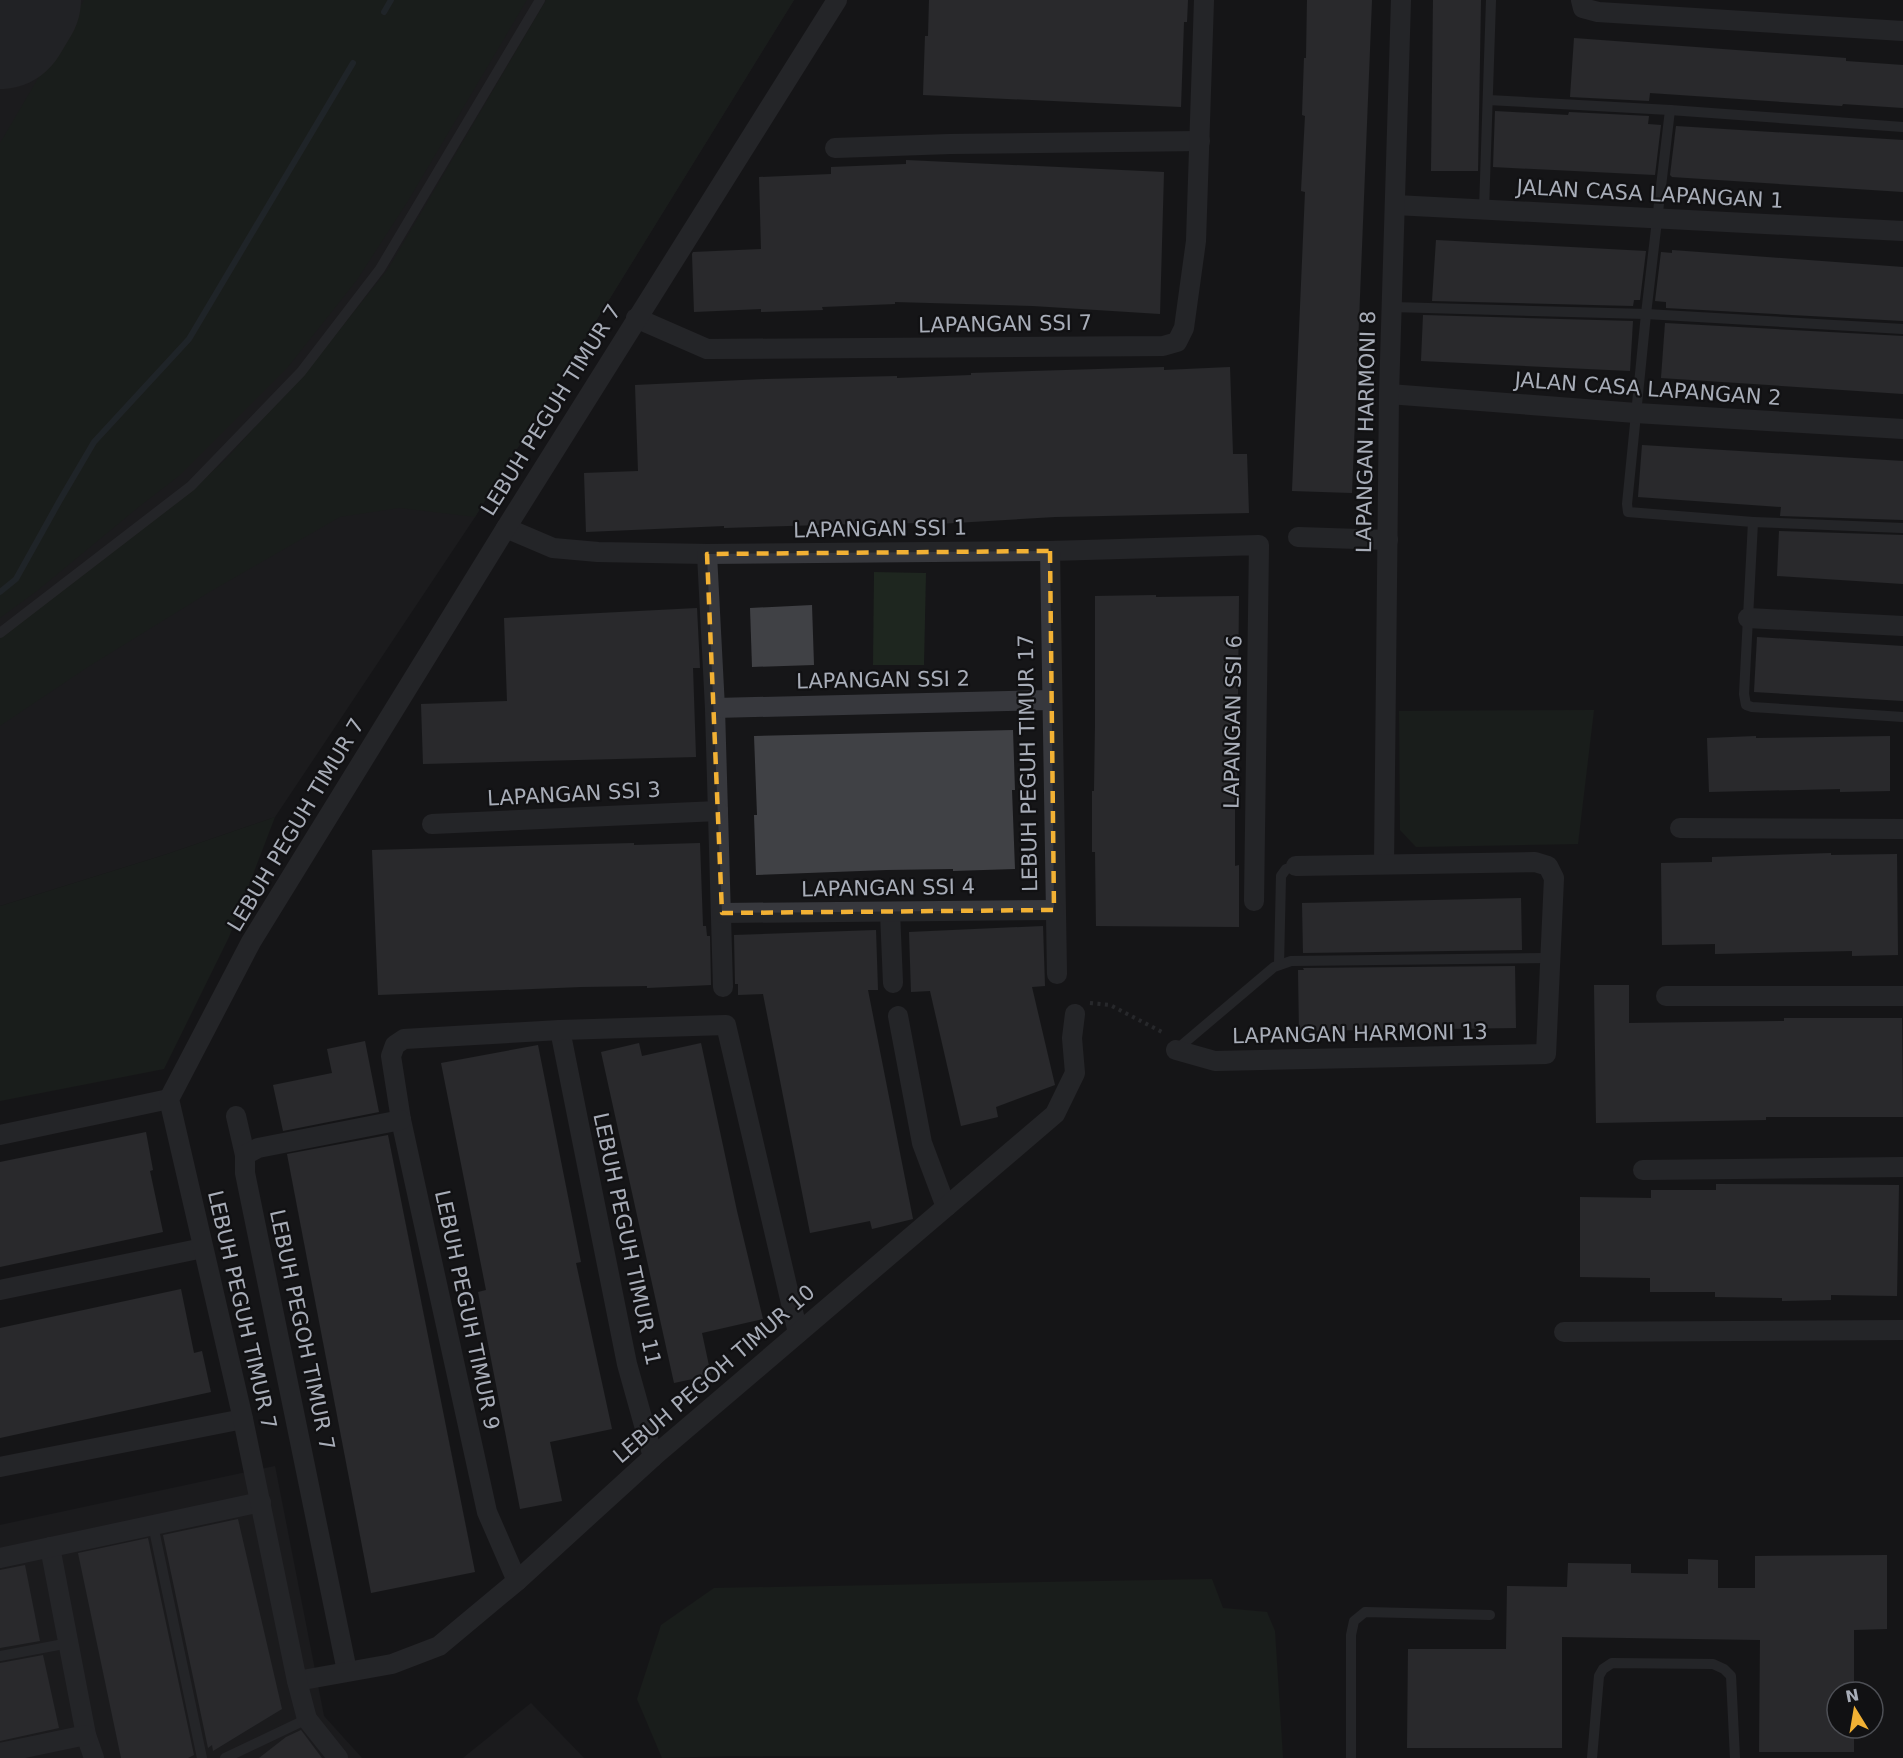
<svg xmlns="http://www.w3.org/2000/svg" width="1903" height="1758" font-family="'DejaVu Sans',sans-serif">
<rect width="100%" height="100%" fill="#161618"/>
<!-- built -->
<g fill="#222225">
<path d="M0,0h794l-319,517 -200,300 -108,37 -167,52z"/>
<path d="M275,1466l49,250 38,42h-362v-233z"/>
<path d="M531,1703l53,55h-121z"/>
</g>
<!-- green -->
<g fill="#1e261f">
<path d="M84,0h443l-119,201 -51,79 -69,87 -109,109 -39,30 -103,85 -37,27v-475z"/>
<path d="M546,0h248l-319,517 -76,-9 -59,9 -132,76 -120,74 -88,59v-89l193,-148 34,-31 94,-105 67,-84z"/>
<path d="M874,572l52,1 -2,92h-51z"/>
<path d="M1594,710l-16,134 -162,3 -16,-17 -1,-119z"/>
<path d="M275,817l-46,120 -65,132 -164,32v-195l167,-52z"/>
<path d="M1212,1579l11,29 44,4 8,19 8,127 -554,-2 -67,2 -25,-59 24,-74 53,-37z"/>
</g>
<g fill="none" stroke-linecap="round" stroke-linejoin="round">
<!-- stream -->
<g stroke="#2c353c" stroke-width="6">
<path d="M384,12l7,-12"/>
<path d="M0,592l16,-13 44,-79 34,-58 95,-103 164,-276"/>
</g>
<!-- taxiway -->
<path stroke="#303135" stroke-width="56" d="M0,20l9,-14"/>
<!-- runway -->
<path stroke="#303135" stroke-width="138" d="M0,20l12,-20"/>
</g>
<!-- building -->
<g fill="#404145">
<path d="M929,0h259l-1,22h-3l-3,85 -258,-12 2,-59h3z"/>
<path d="M1307,0h65l-20,493 -60,-2 13,-299 -4,-1 4,-75 -3,-1 2,-57h2z"/>
<path d="M1433,0h48l-3,171h-47z"/>
<path d="M1574,38l272,20v3l57,4v43l-60,-4 -1,2 -192,-13 -1,8 -79,-4z"/>
<path d="M1495,111l73,4 1,-3 80,4 -1,8 13,1 -6,50 -162,-8z"/>
<path d="M1676,126l227,14v52l-231,-15 -2,-2z"/>
<path d="M906,160l258,12 -4,142 -127,-8 -138,-4v2l-73,3 1,3 -62,2v-3l-67,3 -2,-58 1,-2 68,-3 -2,-72 72,-3v-7l75,-3z"/>
<path d="M1436,240l210,11 -6,49h-6l-1,6 -201,-5z"/>
<path d="M1672,250l231,17v54l-237,-13v-6l-11,-1 6,-49 11,1z"/>
<path d="M1423,315l210,6 -3,50 -209,-10z"/>
<path d="M1665,323l238,13v58l-242,-16z"/>
<path d="M1164,367v3l66,-3 3,87h14l2,59 -194,4 -134,8v-2l-65,1 -132,4v-2l-138,6 -2,-59 54,-2 -3,-86 131,-6 131,-3v2l74,-3v-2z"/>
<path d="M1642,445l261,16v59l-123,-4 1,-9 -143,-10z"/>
<path d="M1779,531l124,4v49l-126,-8z"/>
<path d="M1156,595v2l83,-1 -2,192h-2v78l4,-1v62l-143,-1 -1,-74h-3v-61h2l1,-65v-130z"/>
<path d="M812,605l2,60 -62,2 -2,-59z"/>
<path d="M697,608l3,60h-7l3,89 -273,7 -2,-60 86,-3 -3,-83z"/>
<path d="M1757,637l146,9v55l-149,-9z"/>
<path d="M1013,730l2,60h-3l3,79 -62,2v-2l-66,1 -131,5 -2,-60h3l-3,-79z"/>
<path d="M1756,736v2l134,-2v55l-50,1v-3l-131,3 -2,-54z"/>
<path d="M634,843v2l66,-2 3,83h3l1,10h3l1,49 -64,3v-2l-66,1 -203,8 -6,-145z"/>
<path d="M1831,853v2l66,-1 1,101 -46,1v-5l-137,3v-10l-53,1 -1,-82 51,-1v-5z"/>
<path d="M1521,898l1,52 -219,3 -1,-50z"/>
<path d="M1043,926l2,60 -13,1 23,98 -59,22 2,10 -37,9 -31,-135 -19,1 -2,-60z"/>
<path d="M876,930l2,60h-10l45,229 -41,10 -2,-8 -60,12 -47,-239 -25,1v-11h-3l-1,-49z"/>
<path d="M1515,966l1,62 -217,3 -1,-61h6l-1,-2z"/>
<path d="M1594,985h35v38l155,-2v-3h118l1,99h-137v3l-170,3z"/>
<path d="M365,1041l14,71 -96,19 -10,-46 59,-12 -5,-24z"/>
<path d="M639,1043l3,13 59,-13 36,168 26,108 -61,14 9,42 -37,8 -73,-331z"/>
<path d="M538,1045l43,217 -5,1 36,166 -62,13 12,59 -42,8 -42,-217 8,-2 -45,-227z"/>
<path d="M146,1132l7,38 -3,1 13,61 -163,35v-105z"/>
<path d="M388,1135l87,437 -104,21 -84,-439z"/>
<path d="M1716,1184l183,1 -2,111 -66,-1v5l-49,1v-3l-67,-1v-5h-65v-14l-70,-1v-80l71,1v-8h65z"/>
<path d="M181,1289l13,64 8,-2 9,41 -211,46v-110z"/>
<path d="M238,1519l44,190 -69,42 -1,-6 -4,3 -45,-213z"/>
<path d="M148,1538l46,217 -6,3h-67l-43,-205z"/>
<path d="M1887,1555v74l-33,1v62h-17v36h17v24h-95l1,-112 -198,-3v111h-155l1,-99h98l1,-63 60,1 1,-24 63,1v9l57,1v-15l30,1v28h37v-32z"/>
<path d="M25,1565l15,76 -40,7v-78z"/>
<path d="M43,1655l16,73 -59,13v-78z"/>
<path d="M301,1730l21,28h-63l27,-21z"/>
</g>
<g fill="none" stroke-linecap="round" stroke-linejoin="round">
<!-- path -->
<path stroke="#3d3f44" stroke-width="4" stroke-dasharray="3 4.5" stroke-linecap="butt" d="M1090,1003l20,2 52,27"/>
<!-- service -->
<g stroke="#37383d" stroke-width="10">
<path d="M1488,100l182,10 233,17"/>
<path d="M1670,110l-24,204 -19,190 1,8 125,10"/>
<path d="M1484,210l7,-210"/>
<path d="M1392,307l254,7 257,15"/>
<path d="M1903,528l-150,-6 -9,172 2,11 6,2 151,10"/>
<path d="M0,633l191,-147 110,-114 79,-103 160,-269"/>
<path d="M1279,965l2,-89 5,-7 10,-3"/>
<path d="M1176,1050l98,-83 17,-6 259,-3"/>
<path d="M153,1525l49,233"/>
<path d="M0,1656l69,-13"/>
<path d="M225,1758l82,-39"/>
<path d="M1351,1758v-123l3,-14 11,-9 125,3"/>
<path d="M1592,1758l7,-82 4,-7 9,-6 101,1 11,5 7,7 4,82"/>
</g>
<!-- minor -->
<g stroke="#37383d" stroke-width="20">
<path d="M1581,0l2,8 15,4 305,19"/>
<path d="M835,148l115,-4 250,-3"/>
<path d="M1395,205l508,26"/>
<path d="M636,318l71,31 456,-3 14,-4 7,-14 12,-87 8,-241"/>
<path d="M1389,394l247,19 267,16"/>
<path d="M506,528l47,20 45,4 109,2 343,-3 209,-6 -5,356"/>
<path d="M1298,537l90,3"/>
<path d="M1050,551l7,423"/>
<path d="M707,554l8,154 8,279"/>
<path d="M1748,618l155,8"/>
<path d="M715,708l336,-8"/>
<path d="M432,824l286,-13"/>
<path d="M1680,828l223,1"/>
<path d="M1384,864l5,-470 12,-394"/>
<path d="M890,912l3,71"/>
<path d="M722,913l332,-3"/>
<path d="M1666,996h237"/>
<path d="M898,1016l24,127 24,64"/>
<path d="M560,1030l67,334 26,93"/>
<path d="M1176,1050l39,11 331,-7 8,-176 -6,-12 -13,-4 -239,4"/>
<path d="M236,1116l9,39"/>
<path d="M0,1135l169,-36"/>
<path d="M1643,1170l260,-3"/>
<path d="M0,1290l203,-42"/>
<path d="M1564,1332l339,-2"/>
<path d="M0,1467l243,-48"/>
<path d="M50,1547l36,188 8,23"/>
<path d="M0,1558l261,-56"/>
<path d="M517,1581l-30,-69 -86,-392 -10,-64 4,-11 9,-6 156,-9 166,-5 72,308"/>
<path d="M347,1671l-102,-498v-18l13,-7 143,-28"/>
<path d="M297,1681l95,-17 47,-18 78,-65 136,-124 402,-343 20,-41 -3,-35 3,-24"/>
<path d="M0,1753l86,-18"/>
<path d="M338,1758l-31,-39 -10,-38 -54,-262 -74,-320 82,-157 255,-414 331,-528"/>
</g>
</g>
<!-- marked area -->
<path d="M0 0H1903V1758H0ZM1050,551l4,359 -332,3 -15,-359z" fill="#161618" fill-opacity=".55" fill-rule="evenodd"/>
<path fill="none" stroke="#f2b134" stroke-width="4.5" stroke-dasharray="12 8" stroke-linejoin="round" d="M1050,551l4,359 -332,3 -15,-359z"/>
<g text-anchor="middle" stroke-width="4.5" stroke-linejoin="round" paint-order="stroke">
<!-- street labels -->
<g font-size="21" fill="#a8adb8" stroke="#111113">
<text transform="translate(1650 194) rotate(3)" y="7">JALAN CASA LAPANGAN 1</text>
<text transform="translate(1005 324) rotate(-1)" y="7">LAPANGAN SSI 7</text>
<text transform="translate(1648 389) rotate(4)" y="7">JALAN CASA LAPANGAN 2</text>
<text transform="translate(551 410) rotate(-58)" y="7">LEBUH PEGUH TIMUR 7</text>
<text transform="translate(1366 432) rotate(-89)" y="7">LAPANGAN HARMONI 8</text>
<text transform="translate(880 529) rotate(-1)" y="7">LAPANGAN SSI 1</text>
<text transform="translate(883 680) rotate(-1)" y="7">LAPANGAN SSI 2</text>
<text transform="translate(1233 722) rotate(-89)" y="7">LAPANGAN SSI 6</text>
<text transform="translate(1028 763) rotate(-91)" y="7">LEBUH PEGUH TIMUR 17</text>
<text transform="translate(574 794) rotate(-3)" y="7">LAPANGAN SSI 3</text>
<text transform="translate(296 825) rotate(-59)" y="7">LEBUH PEGUH TIMUR 7</text>
<text transform="translate(888 888) rotate(-1)" y="7">LAPANGAN SSI 4</text>
<text transform="translate(1360 1034) rotate(-1)" y="7">LAPANGAN HARMONI 13</text>
<text transform="translate(627 1239) rotate(78)" y="7">LEBUH PEGUH TIMUR 11</text>
<text transform="translate(242 1310) rotate(77)" y="7">LEBUH PEGUH TIMUR 7</text>
<text transform="translate(467 1310) rotate(78)" y="7">LEBUH PEGUH TIMUR 9</text>
<text transform="translate(302 1330) rotate(78)" y="7">LEBUH PEGOH TIMUR 7</text>
<text transform="translate(714 1374) rotate(-41)" y="7">LEBUH PEGOH TIMUR 10</text>
</g>
</g>
<!-- north arrow -->
<g transform="translate(1855 1710) rotate(349)"><circle r="28" fill="#111113" stroke="#4d4f55" stroke-width="1.5"/>
<path d="M0-4.5L10 22L0 15L-10 22Z" fill="#f2b134"/>
<text y="-9" font-size="16" font-weight="bold" text-anchor="middle" fill="#a8adb8">N</text>
</g>
</svg>
